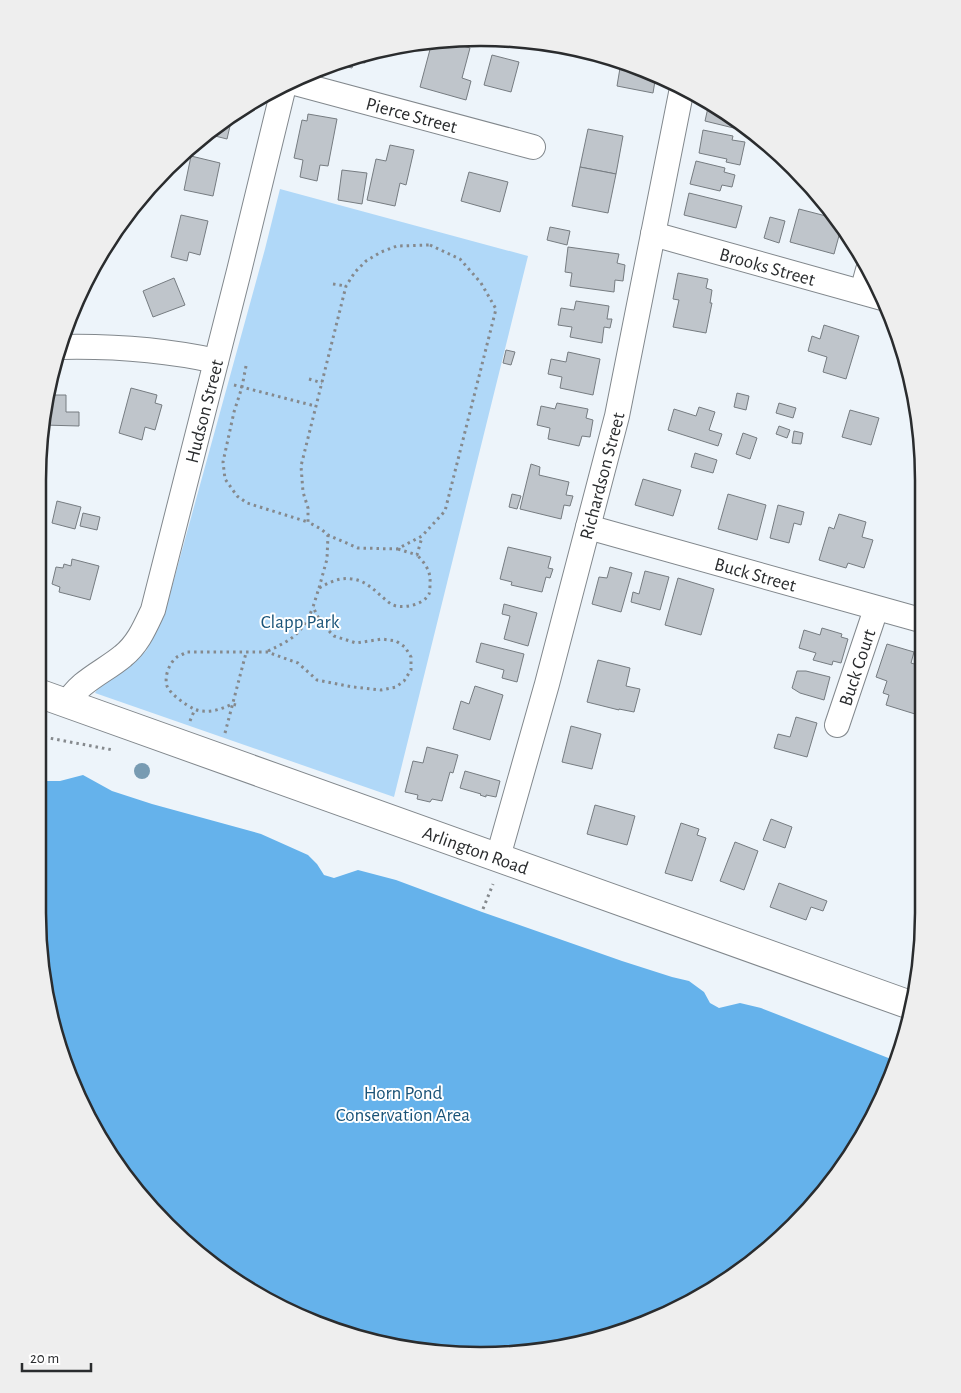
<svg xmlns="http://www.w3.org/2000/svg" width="961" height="1393" font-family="'Alegreya Sans',sans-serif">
<rect width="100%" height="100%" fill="#edf4fa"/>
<!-- green -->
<path fill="#b0d8f8" d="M280,189l248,67 -134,541 -299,-104 3,-5 48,-37 19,-39 100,-363z"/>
<!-- water -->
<path fill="#65b2eb" d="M83,775l29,16 40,13 109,30 47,21 9,9 7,11 10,3 24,-8 38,10 86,32 140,49 50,16 17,4 15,11 6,11 9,5 21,-5 21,5 135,53 -6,21 -41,77 -55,67 -117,84 -110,37 -144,5 -112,-30 -122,-76 -77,-88 -59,-131 -15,-115v-131h22z"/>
<!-- building -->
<g fill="#bfc5cb" stroke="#767c81">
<path d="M446,41l24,7 -8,30 9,3 -5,19 -46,-13 12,-45z"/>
<path d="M367,54l-2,9 -11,-2 -2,7 -17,-4z"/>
<path d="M492,55l27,7 -8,30 -27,-7z"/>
<path d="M621,62l29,9 6,4 -3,18 -36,-7z"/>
<path d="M709,103l18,9 23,20 -45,-11z"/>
<path d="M233,113l-6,26 -20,-5z"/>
<path d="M308,114l29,5 -9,47 -8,-1 -3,16 -17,-4 3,-17 -9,-2 8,-38 5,1z"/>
<path d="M588,129l35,7 -7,38 -36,-7z"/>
<path d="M703,130l30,6 -1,4 13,2 -5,23 -14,-3 1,-3 -28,-6z"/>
<path d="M390,145l24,5 -8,35 -6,-2 -5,23 -28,-6 9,-41 10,2z"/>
<path d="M191,156l29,7 -7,33 -29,-6z"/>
<path d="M696,161l29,7 -1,4 11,3 -3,12 -10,-2 -2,6 -30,-7z"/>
<path d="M580,167l36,7 -8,39 -36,-7z"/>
<path d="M342,170l25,3 -5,31 -24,-4z"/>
<path d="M469,172l39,10 -8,30 -39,-11z"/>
<path d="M689,193l53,13 -6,22 -52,-13z"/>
<path d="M799,209l27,7 1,-3 13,19 -6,22 -44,-12z"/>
<path d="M181,215l27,6 -8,34 -11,-3 -2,9 -16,-4z"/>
<path d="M770,217l15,4 -6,22 -15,-5z"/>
<path d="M550,227l20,4 -3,14 -20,-5z"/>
<path d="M568,247l51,7 -2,9 8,2 -2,16 -8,-1 -1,12 -44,-6 2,-13 -7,-1z"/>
<path d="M678,273l30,6 -2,9 6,2 -2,13h2l-6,30 -33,-6 6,-27 -6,-1z"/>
<path d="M174,278l11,27 -32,12 -10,-26z"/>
<path d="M576,301l33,5 -2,13h5l-2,9 -6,-1 -2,16 -32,-6 2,-10 -14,-2 3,-17 13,2z"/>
<path d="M824,325l35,11 -13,43 -23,-7 4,-15 -19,-6 4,-15 8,3z"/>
<path d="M506,350l9,2 -4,13 -8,-2z"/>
<path d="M568,352l32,7 -7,36 -33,-7 2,-11 -14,-3 3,-15 15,3z"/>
<path d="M131,388l26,7 -2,8 7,2 -7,25 -10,-3 -3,13 -23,-7z"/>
<path d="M737,393l12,3 -3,14 -12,-3z"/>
<path d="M46,395h20v17h13v14l-36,-1z"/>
<path d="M557,403l31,6 -2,9 7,2 -3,17 -8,-1 -3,10 -31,-7 2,-11 -13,-3 4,-19 14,3z"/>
<path d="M779,403l17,5 -3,10 -17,-5z"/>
<path d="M699,407l16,5 -6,18 13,4 -4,12 -50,-16 6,-21 22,7z"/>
<path d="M850,410l29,8 -8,27 -29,-8z"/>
<path d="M779,426l11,4 -3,8 -11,-4z"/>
<path d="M794,431l9,2 -2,11 -9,-1z"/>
<path d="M743,433l14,5 -7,21 -14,-5z"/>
<path d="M695,453l22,7 -4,13 -22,-6z"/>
<path d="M531,464l9,3 -1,8 30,7 -3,13 7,1 -3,10 -6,-1 -3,14 -41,-10z"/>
<path d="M643,479l38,11 -8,26 -38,-11z"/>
<path d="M512,494l9,2 -4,13 -8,-2z"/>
<path d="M728,494l38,11 -9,35 -39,-11z"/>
<path d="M57,501l24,6 -6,22 -23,-6z"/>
<path d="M778,505l26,7 -3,13 -7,-2 -5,20 -19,-5z"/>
<path d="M83,513l17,4 -3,13 -17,-4z"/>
<path d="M839,514l27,8 -4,15 11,3 -9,28 -16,-5 -2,5 -27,-8 10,-33 5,2z"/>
<path d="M508,547l43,10 -3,11 5,1 -3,9 -4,-1 -4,15 -31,-7 1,-3 -12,-3z"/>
<path d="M72,559l27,7 -9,34 -31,-8 1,-5 -8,-3 4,-17 7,1 1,-4 7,2z"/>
<path d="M610,567l22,6 -11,39 -29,-8 7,-27 8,1z"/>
<path d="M645,571l24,6 -9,33 -29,-8 2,-10 6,2z"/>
<path d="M678,578l36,11 -13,46 -36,-10z"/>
<path d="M504,604l33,9 -9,33 -24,-7 6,-23 -8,-2z"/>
<path d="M822,628l20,6 -1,3 7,2 -7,24 -8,-2 -1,4 -19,-5 3,-7 -17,-5 5,-18 16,5z"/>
<path d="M481,643l43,11 -7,28 -15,-4 2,-8 -28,-8z"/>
<path d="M887,644l27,8 -3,11 13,4v18l-9,29 -29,-9 3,-10 -6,-2 4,-12 -11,-4z"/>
<path d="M598,660l32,8 -4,18 14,3 -6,23 -15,-3v1l-32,-8z"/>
<path d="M797,671h9l24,6 -6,23 -24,-7 -8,-5z"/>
<path d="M475,686l28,9 -13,45 -37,-11 8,-28 8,3z"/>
<path d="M796,717l21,6 -10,34 -33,-9 4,-14 12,3z"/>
<path d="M571,726l30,8 -9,35 -30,-7z"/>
<path d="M427,747l31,8 -5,18 -3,-1 -8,29 -10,-2 -2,3 -13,-3 1,-4 -13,-3 8,-31 10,2z"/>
<path d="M465,771l35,10 -4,16 -10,-2v2l-6,-2 1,-1 -21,-6z"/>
<path d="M924,780v15l-4,-1z"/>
<path d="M595,805l40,11 -8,29 -40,-11z"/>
<path d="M771,819l21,8 -7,21 -22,-8z"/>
<path d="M681,823l18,6 -2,6 9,3 -14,43 -27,-8z"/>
<path d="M735,842l23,9 -14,39 -24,-9z"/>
<path d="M779,883l48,18 -4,10 -12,-4 -5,13 -36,-13z"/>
</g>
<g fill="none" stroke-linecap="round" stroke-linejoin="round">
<defs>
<g id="minor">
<path id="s1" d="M291,82l242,65"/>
<path id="s2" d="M653,234l229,64"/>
<path d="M862,292l6,-22"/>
<path d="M62,347c52,-1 103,3 154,14"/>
<path id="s3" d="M588,527l336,94"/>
<path id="s4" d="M67,704c12,-23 37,-32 56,-48 15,-12 22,-29 30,-46l86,-339 45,-185"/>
<path id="s5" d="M837,725l39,-116"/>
<path id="s6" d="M498,857l49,-173 70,-268 65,-328"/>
</g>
<g id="tertiary">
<path id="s7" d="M38,693l875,313"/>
</g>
</defs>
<!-- minor casing -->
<use href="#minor" stroke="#82888d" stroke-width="26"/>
<!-- tertiary casing -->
<use href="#tertiary" stroke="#82888d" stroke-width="30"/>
<!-- path -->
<g stroke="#85898d" stroke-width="3" stroke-dasharray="2.5 4" stroke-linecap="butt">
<path d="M430,245l30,14 21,24 15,26 -51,202 -23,25 -25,13 -39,-1 -30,-13 -7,-6 -13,-7v-14l-5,-16 -2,-26 45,-180 9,-14 11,-11 15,-9 16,-6z"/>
<path d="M333,284l13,2"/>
<path d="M246,366l-4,21 -8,25 -11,50 2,17 12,17 10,7 61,19"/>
<path d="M309,379l13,4"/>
<path d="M234,385l81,21"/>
<path d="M398,549l19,6 5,-18"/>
<path d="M319,588l8,-29 1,-24"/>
<path d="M268,651c25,-12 34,-17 45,-44"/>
<path d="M236,705l-4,-1c-12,6 -26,10 -38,5 -8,-4 -24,-15 -27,-23 -3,-9 2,-23 10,-29 3,-2 7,-3 10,-5h80l31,11 19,17 36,7 28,3 15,-3 8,-6 7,-11v-13l-6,-10 -9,-6 -14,-2 -26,4 -22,-7 -13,-13 -8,-16 6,-19c11,-6 21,-11 33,-9 17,2 26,16 39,25 10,6 33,1 38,-10 1,-3 1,-9 1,-12 1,-11 -6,-20 -13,-27"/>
<path d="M190,721l5,-12"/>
<path d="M225,733l21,-80"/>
<path d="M38,736l75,14"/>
<path d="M483,909l10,-25"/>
</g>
<!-- minor -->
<use href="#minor" stroke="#fff" stroke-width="24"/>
<!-- tertiary -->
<use href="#tertiary" stroke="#fff" stroke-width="28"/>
</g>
<!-- trees -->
<circle fill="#789bb2" cx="142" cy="771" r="8"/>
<g text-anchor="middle" stroke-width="4" stroke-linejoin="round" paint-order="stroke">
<!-- street labels -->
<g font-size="19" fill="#2a2c2e" stroke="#fff">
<text dy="7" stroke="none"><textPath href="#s1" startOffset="125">Pierce Street</textPath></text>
<text dy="7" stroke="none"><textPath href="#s2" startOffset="119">Brooks Street</textPath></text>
<text dy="7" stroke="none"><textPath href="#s4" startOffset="335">Hudson Street</textPath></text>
<text dy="7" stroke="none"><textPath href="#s6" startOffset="395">Richardson Street</textPath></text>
<text dy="7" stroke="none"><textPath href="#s3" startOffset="174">Buck Street</textPath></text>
<text dy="7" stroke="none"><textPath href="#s5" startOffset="61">Buck Court</textPath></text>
<text dy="7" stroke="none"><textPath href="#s7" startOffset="465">Arlington Road</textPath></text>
</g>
<!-- park labels -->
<g font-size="19" fill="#195378" stroke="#fff">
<text x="300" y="628">Clapp Park</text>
<text x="403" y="1099">Horn Pond<tspan x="403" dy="22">Conservation Area</tspan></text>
</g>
</g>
<!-- crop -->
<path d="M0 0H961V1393H0ZM480 46H481A434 434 0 0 1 915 480V913A434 434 0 0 1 481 1347H480A434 434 0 0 1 46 913V480A434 434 0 0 1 480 46Z" fill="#eee" fill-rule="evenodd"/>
<path fill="none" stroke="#2a2c2e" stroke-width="2.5" d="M480 46H481A434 434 0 0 1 915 480V913A434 434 0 0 1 481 1347H480A434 434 0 0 1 46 913V480A434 434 0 0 1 480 46Z"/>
<!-- scale -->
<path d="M22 1363v8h69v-8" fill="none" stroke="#2a2c2e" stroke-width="2.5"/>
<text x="30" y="1363" font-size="15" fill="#2a2c2e" stroke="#ffffff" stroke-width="4" paint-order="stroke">20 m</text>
</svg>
